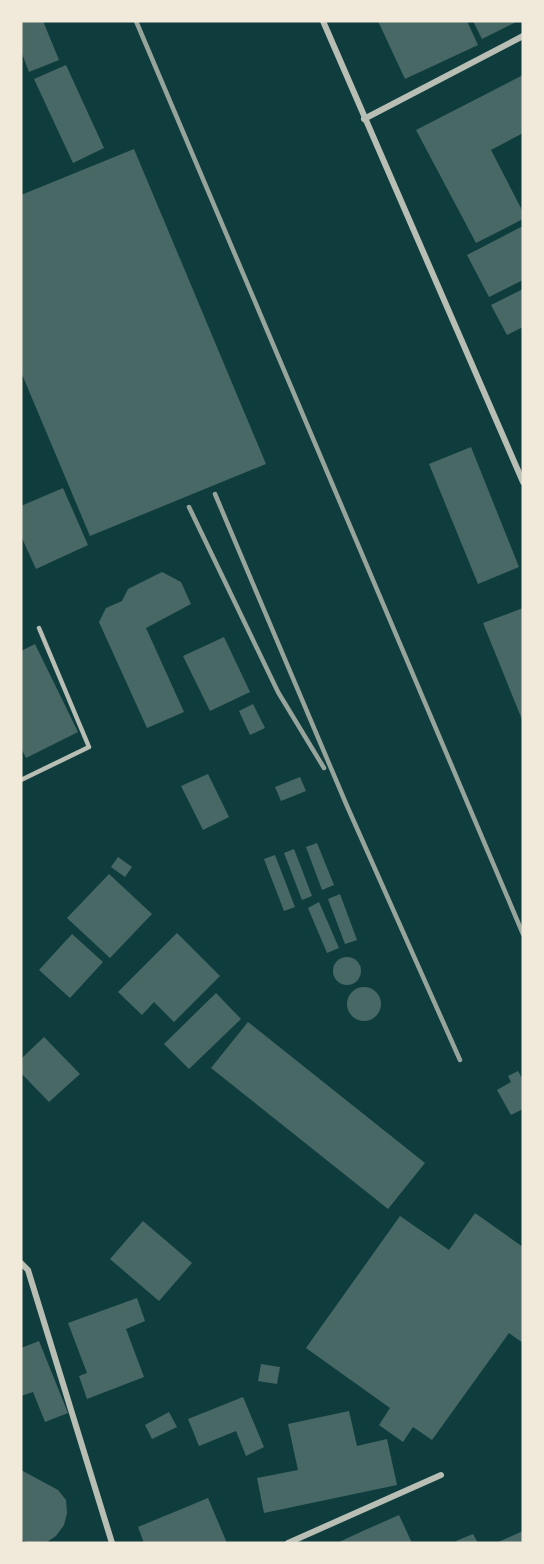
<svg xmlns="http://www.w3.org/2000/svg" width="544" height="1564" font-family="'Source Sans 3',sans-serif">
<rect width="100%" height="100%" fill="#0f3d3e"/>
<!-- building -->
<g fill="#486865">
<path d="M21,21h22l16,39 -30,12 -8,-21z"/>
<path d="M378,21h89l11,24 -73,34z"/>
<path d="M473,21h45l-36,18z"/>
<path d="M66,65l38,83 -31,15 -39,-84z"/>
<path d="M523,75v58l-32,17 32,62v7l-47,24 -60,-113z"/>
<path d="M134,149l132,315 -176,72 -69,-164v-177z"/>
<path d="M523,226v54l-34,17 -22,-42z"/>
<path d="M523,289v38l-16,8 -16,-30z"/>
<path d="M471,447l48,120 -41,17 -49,-120z"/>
<path d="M63,488l25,57 -52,24 -15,-33v-30z"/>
<path d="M162,572l19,10 10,22 -45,24 38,84 -37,16 -48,-106 7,-14 16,-7 6,-12z"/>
<path d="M523,608v114l-40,-99z"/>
<path d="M224,637l26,55 -40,19 -27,-55z"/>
<path d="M35,644l43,88 -52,26 -5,-10v-97z"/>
<path d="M253,704l12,24 -15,7 -11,-24z"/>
<path d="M208,774l21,43 -26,13 -22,-44z"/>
<path d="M300,777l6,14 -25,10 -6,-14z"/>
<path d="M317,843l17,42 -12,5 -16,-43z"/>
<path d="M294,849l18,47 -10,4 -18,-47z"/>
<path d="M275,855l20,52 -11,4 -20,-52z"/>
<path d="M118,857l14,10 -7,10 -14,-10z"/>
<path d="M109,874l43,40 -42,44 -43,-40z"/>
<path d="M340,894l17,46 -12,4 -17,-45z"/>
<path d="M319,902l20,46 -12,5 -19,-45z"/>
<path d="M177,933l43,43 -46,46 -20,-20 -12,13 -24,-23z"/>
<path d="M72,934l31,28 -33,36 -31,-28z"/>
<circle cx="347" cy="971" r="14"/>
<circle cx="364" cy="1004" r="17"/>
<path d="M216,993l25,26 -52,50 -25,-25z"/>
<path d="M248,1022l177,141 -37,46 -177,-141z"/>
<path d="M44,1037l36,37 -31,28 -28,-29v-14z"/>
<path d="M518,1071l5,9v29l-12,6 -14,-25 14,-8 -3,-6z"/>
<path d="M475,1213l48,34v96l-14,-10 -77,107 -19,-13 -10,15 -24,-17 11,-17 -84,-60 94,-132 49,34z"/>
<path d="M143,1221l49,42 -33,38 -49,-42z"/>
<path d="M137,1298l8,23 -19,8 18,48 -57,22 -8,-23 8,-3 -19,-50z"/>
<path d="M39,1341l29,72 -23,9 -12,-30 -12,4v-48z"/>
<path d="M261,1364l19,3 -3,17 -19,-3z"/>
<path d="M243,1397l21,50 -18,9 -10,-25 -37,15 -11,-27z"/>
<path d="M349,1411l8,35 30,-7 10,46 -133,28 -7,-35 41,-8 -10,-46z"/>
<path d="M169,1412l8,15 -25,12 -7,-14z"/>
<path d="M21,1470l37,20 8,10 1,13 -3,12 -8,11 -9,6 -18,1 -8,-3z"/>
<path d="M208,1498l19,45h-83l-6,-16z"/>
<path d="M399,1515l13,28h-75l28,-13z"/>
<path d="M523,1531v12h-27z"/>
<path d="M473,1534l5,9h-21l-1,-2z"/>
</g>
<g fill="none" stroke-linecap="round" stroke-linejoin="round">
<!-- service -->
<path stroke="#b8beb3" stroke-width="4.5" d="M21,780l68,-33 -50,-119"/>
<!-- minor -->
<g stroke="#b8beb3" stroke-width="6">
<path d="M323,21l200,461"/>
<path d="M364,119l159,-83"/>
<path d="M21,1263l7,7 84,273"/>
<path d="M288,1543l153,-68"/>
</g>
<!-- rail -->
<g stroke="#97a49c" stroke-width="4.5">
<path d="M136,21l387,913"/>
<path d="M215,494l132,312 113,254"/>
<path d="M189,507l89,185 46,76"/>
</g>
</g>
<!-- border -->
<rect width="544" height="1564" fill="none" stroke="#f1e9da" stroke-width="45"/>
</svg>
